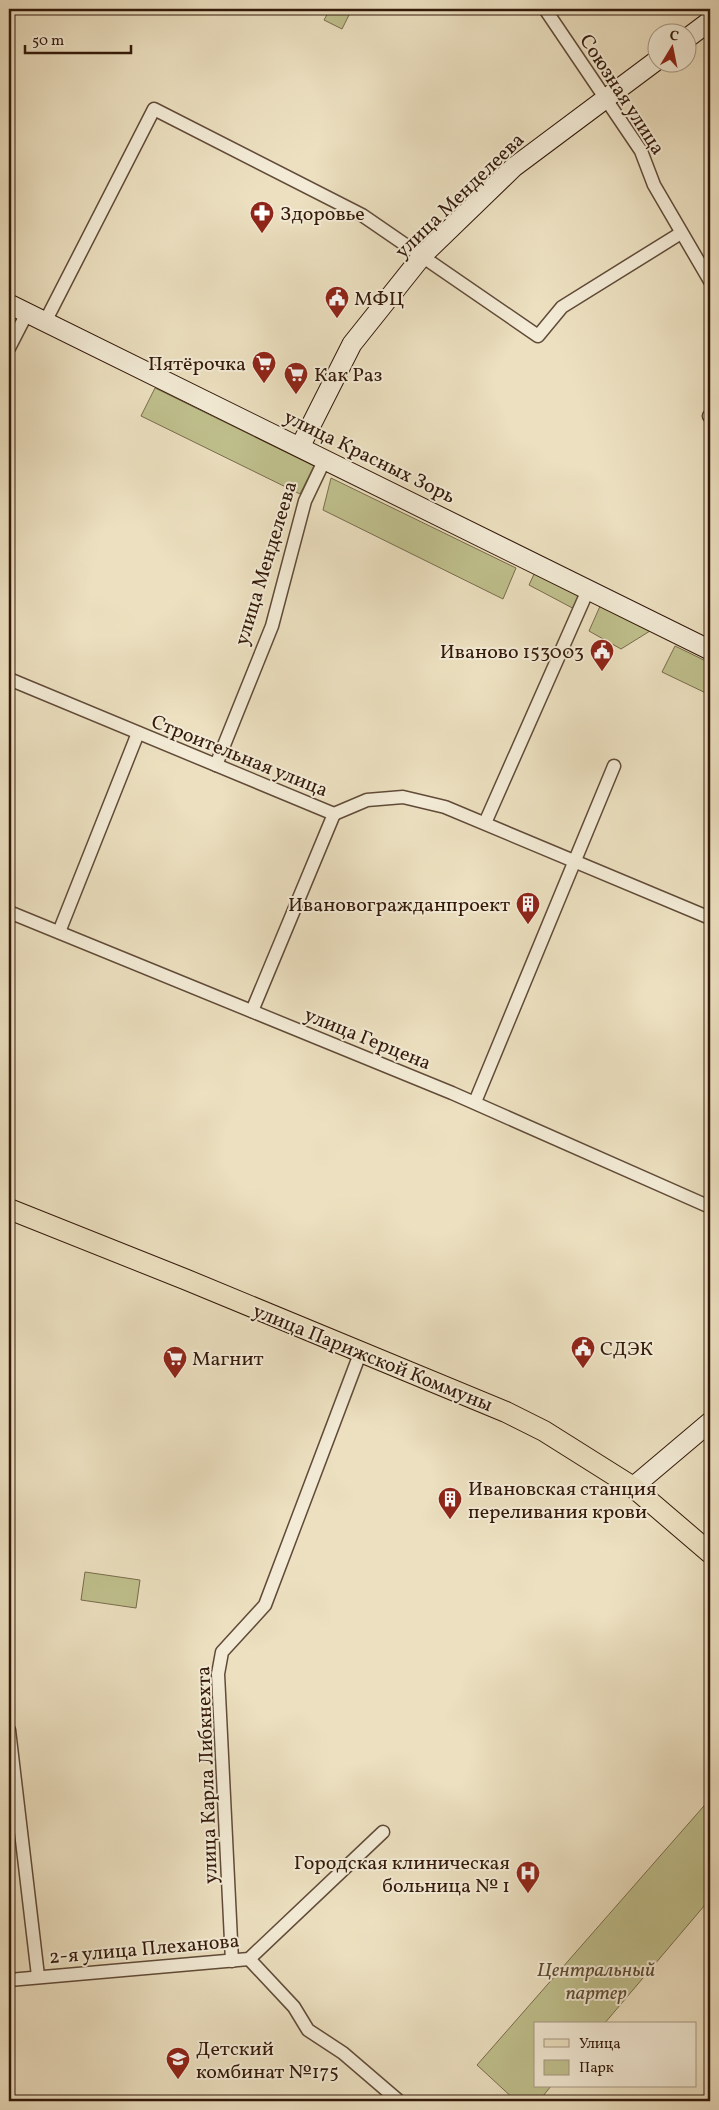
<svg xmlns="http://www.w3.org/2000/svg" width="719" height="2110" font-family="Vollkorn,serif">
<rect width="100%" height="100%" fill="#ece0c0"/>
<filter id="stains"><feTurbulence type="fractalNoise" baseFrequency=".004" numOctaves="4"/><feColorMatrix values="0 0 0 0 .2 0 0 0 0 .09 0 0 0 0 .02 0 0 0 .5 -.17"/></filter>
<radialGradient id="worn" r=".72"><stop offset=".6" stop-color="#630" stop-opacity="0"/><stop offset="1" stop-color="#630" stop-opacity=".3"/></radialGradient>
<!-- green -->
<g fill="#bfc08d" stroke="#796c4c">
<path d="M330,9h22l-10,20 -18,-9z"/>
<path d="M155,388l159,78 -14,28 -159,-78z"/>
<path d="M331,478l185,90 -13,31 -180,-89z"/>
<path d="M535,572l51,26 -6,14 -51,-27z"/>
<path d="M601,604l49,27 -29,18 -32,-18z"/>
<path d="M675,646l35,17v32l-48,-23z"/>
<path d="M85,1572l55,8 -4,28 -55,-8z"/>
<path d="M710,1799v100l-106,125h-69v62h16l-12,15h-23l-39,-36z"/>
</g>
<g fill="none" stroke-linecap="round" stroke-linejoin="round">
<defs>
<g id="street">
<path d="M545,9l96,142 13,34 56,96"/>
<path d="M45,322l109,-213 208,106 176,121 24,-29 119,-74"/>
<path d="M9,348l18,-35"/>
<path d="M709,416h1"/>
<path d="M9,679l325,135 33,-14 36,-3 42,10 265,111"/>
<path d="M216,765l56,-139 33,-125 20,-42"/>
<path d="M485,823l103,-233"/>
<path d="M9,912l443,181 258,114"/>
<path d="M59,932l79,-199"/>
<path d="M252,1011l82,-197"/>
<path d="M475,1102l139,-336"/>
<path d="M9,1730l29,246"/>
<path d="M249,1959l45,48 14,23 35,23 56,48"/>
<path d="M232,1961l-14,-287 4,-22 43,-47 96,-254"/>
<path d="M9,1980l240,-21 134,-127"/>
</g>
<g id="secondary">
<path d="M686,39l24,-18"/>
<path d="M9,304l701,346"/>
<path d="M300,447l52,-103 71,-89 91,-88 142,-106"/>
<path d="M633,1487l77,-65"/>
</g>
<path id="primary" d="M9,1209l178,71 319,132 38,19 89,56 77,66"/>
</defs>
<!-- street casing -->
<use href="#street" stroke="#614b38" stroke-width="15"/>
<!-- secondary casing -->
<use href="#secondary" stroke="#33190a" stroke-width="21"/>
<!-- primary casing -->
<use href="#primary" stroke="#33190a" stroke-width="22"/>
<!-- street -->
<use href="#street" stroke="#f3ebd6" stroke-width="12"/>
<!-- secondary -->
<use href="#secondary" stroke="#f3ebd6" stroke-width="19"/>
<!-- primary -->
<use href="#primary" stroke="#ece0c0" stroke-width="20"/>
</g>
<!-- icons -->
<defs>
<symbol id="pharmacy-pin" viewBox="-11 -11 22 30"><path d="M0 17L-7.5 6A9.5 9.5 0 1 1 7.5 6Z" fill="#8f2418" stroke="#f3ebd6"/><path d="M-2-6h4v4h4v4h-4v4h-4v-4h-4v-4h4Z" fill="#fff"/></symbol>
<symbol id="civic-pin" viewBox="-11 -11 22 30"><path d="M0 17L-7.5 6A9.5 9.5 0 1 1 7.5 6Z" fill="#8f2418" stroke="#f3ebd6"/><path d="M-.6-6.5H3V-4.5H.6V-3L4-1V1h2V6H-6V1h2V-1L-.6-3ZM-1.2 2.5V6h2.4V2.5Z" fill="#fff"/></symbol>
<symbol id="supermarket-pin" viewBox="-11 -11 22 30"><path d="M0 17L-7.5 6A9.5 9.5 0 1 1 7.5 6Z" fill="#8f2418" stroke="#f3ebd6"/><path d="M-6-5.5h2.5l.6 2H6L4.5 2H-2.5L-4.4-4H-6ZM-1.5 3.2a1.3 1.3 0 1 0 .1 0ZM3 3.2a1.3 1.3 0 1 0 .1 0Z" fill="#fff"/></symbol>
<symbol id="building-pin" viewBox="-11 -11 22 30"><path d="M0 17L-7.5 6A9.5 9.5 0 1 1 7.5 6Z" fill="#8f2418" stroke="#f3ebd6"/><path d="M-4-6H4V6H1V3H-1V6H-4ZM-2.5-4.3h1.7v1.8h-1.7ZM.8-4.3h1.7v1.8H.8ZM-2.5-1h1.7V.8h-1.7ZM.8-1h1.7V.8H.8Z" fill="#fff"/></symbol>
<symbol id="hospital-pin" viewBox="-11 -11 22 30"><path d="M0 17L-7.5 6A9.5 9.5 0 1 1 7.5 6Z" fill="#8f2418" stroke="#f3ebd6"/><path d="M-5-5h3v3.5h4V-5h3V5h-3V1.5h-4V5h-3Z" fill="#fff"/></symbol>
<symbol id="school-pin" viewBox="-11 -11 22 30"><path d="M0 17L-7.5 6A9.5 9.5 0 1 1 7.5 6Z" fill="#8f2418" stroke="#f3ebd6"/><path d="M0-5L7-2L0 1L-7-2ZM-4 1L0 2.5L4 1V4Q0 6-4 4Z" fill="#fff"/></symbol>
</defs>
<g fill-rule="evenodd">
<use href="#pharmacy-pin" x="248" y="199" width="28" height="38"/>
<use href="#civic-pin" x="323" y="284" width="28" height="38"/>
<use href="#supermarket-pin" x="250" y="349" width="28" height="38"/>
<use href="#supermarket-pin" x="282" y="360" width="28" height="38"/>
<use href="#civic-pin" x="588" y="637" width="28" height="38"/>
<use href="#building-pin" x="514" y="890" width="28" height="38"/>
<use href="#civic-pin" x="569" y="1334" width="28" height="38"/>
<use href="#supermarket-pin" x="161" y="1344" width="28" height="38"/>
<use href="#building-pin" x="436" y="1485" width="28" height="38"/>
<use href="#hospital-pin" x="514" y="1859" width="28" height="38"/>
<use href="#school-pin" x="164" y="2045" width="28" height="38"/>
</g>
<g text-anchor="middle" stroke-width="4" stroke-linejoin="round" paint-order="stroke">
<!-- street labels -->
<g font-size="20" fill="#33190a" stroke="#f3ebd6">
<text transform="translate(623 94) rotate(57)" y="7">Союзная улица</text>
<text transform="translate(459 195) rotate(-44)" y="7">улица Менделеева</text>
<text transform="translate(370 456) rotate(26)" y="7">улица Красных Зорь</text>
<text transform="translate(265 563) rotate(-73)" y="7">улица Менделеева</text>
<text transform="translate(240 755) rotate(22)" y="7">Строительная улица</text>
<text transform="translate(368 1038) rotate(22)" y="7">улица Герцена</text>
<text transform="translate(373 1357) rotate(22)" y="7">улица Парижской Коммуны</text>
<text transform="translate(206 1775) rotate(-92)" y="7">улица Карла Либкнехта</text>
<text transform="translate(144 1948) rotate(-5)" y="7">2-я улица Плеханова</text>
</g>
<!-- poi labels -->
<g font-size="20" fill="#33190a" stroke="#f3ebd6" text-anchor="start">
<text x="280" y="220">Здоровье</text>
<text x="354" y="305">МФЦ</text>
<text x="246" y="370" text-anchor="end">Пятёрочка</text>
<text x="314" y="381">Как Раз</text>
<text x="584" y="658" text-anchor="end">Иваново 153003</text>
<text x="510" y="911" text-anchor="end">Ивановогражданпроект</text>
<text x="600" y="1355">СДЭК</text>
<text x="192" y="1365">Магнит</text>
<text x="468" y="1495">Ивановская станция<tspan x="468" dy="23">переливания крови</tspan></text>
<text x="510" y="1869" text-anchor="end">Городская клиническая<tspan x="510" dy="23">больница № 1</tspan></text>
<text x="196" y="2055">Детский<tspan x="196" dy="23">комбинат №175</tspan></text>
</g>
<!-- park labels -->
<g font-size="20" font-style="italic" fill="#5d4b31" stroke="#f3ebd6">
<text x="596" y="1976">Центральный<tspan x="596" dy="23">партер</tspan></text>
</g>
</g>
<!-- margin -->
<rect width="719" height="2110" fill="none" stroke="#ece0c0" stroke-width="30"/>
<rect x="10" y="10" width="699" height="2090" fill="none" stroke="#33190a" stroke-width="2.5"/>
<rect x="15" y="15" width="689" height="2080" fill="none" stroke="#33190a"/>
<!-- legend -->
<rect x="534" y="2022" width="162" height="65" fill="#f3ebd6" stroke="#a69784"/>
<rect x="544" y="2039" width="25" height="8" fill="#ece0c0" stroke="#a69784"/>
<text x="579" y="2048" font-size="15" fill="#33190a">Улица</text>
<rect x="544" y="2060" width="25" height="15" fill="#bfc08d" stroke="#a69784"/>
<text x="579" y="2072" font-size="15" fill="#33190a">Парк</text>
<!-- north arrow -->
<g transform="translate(672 48) rotate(10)"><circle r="24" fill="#f3ebd6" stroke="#a69784"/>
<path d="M0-4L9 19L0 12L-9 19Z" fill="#8f2418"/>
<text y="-8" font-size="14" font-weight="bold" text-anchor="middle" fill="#33190a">С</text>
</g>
<!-- scale -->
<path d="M25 45v8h106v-8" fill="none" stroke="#33190a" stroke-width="2.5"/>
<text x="32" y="45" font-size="15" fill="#33190a" stroke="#f3ebd6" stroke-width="4" paint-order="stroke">50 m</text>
<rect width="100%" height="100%" filter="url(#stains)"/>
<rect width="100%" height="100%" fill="url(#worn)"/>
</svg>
